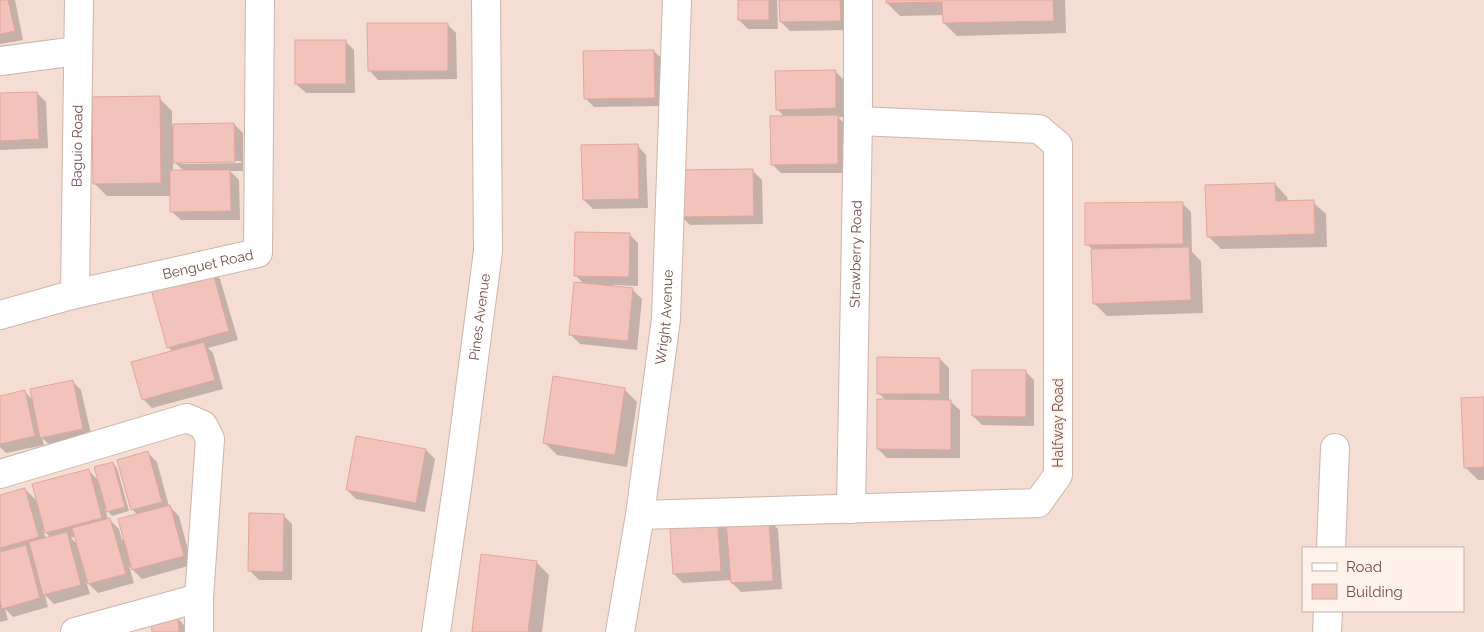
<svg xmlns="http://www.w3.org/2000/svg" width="1484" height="632" font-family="Raleway,sans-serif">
<rect width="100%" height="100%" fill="#fdede4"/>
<!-- residential -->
<path fill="#f4ddd2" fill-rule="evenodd" d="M0,0h1484v632h-1484zM1303,548h160v63h-160z"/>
<!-- shadow -->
<g fill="#0003" fill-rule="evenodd">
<path d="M0,0h15l8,40 -23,4z"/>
<path d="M739,0h38l1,29h-30l-9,-9z"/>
<path d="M781,0h67l1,30 -59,1 -9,-9z"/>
<path d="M887,0h178l1,33 -109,3 -13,-13v-8l-44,1 -13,-13z"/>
<path d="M447,24l9,9 1,46 -79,1 -9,-10z"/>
<path d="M345,41l9,9 1,43h-49l-10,-9z"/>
<path d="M654,51l9,9v46l-69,1 -9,-9z"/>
<path d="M835,71l9,9 1,37h-7l8,8 1,48h-66l-9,-9 13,-47 -8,-8z"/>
<path d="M37,93l9,9 2,46 -48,2v-56z"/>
<path d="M159,98l13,13v14l62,-1 9,9v38h-13l9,9 1,40h-59l-10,-9v-15h-64l-13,-13zM173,161l11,10h-11zM182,161h59v2l-59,1z"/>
<path d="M637,145l9,10 2,53 -55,1 -9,-9z"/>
<path d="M753,171l9,9 1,44 -73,1 -9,-9z"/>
<path d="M1275,184l12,13 1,5h25l13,12 1,33 -106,2 -13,-13z"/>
<path d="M1182,203l9,9 1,40 9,9 2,52 -96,3 -13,-13 -1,-53 -6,-6z"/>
<path d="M629,234l9,9v43l-25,-1v2l20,3 9,9 -5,51 -57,-6 -10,-10 14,-50 -8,-8z"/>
<path d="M211,270l9,9 18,61 -30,8 5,5 10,36 -71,19 -9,-9 30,-47 -4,-4 -18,-62z"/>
<path d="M940,359l9,9v33h1l10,9v48h-73l-9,-9 8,-49 -8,-7z"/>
<path d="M1025,371l9,9v46l-52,-1 -9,-9z"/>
<path d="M72,381l9,9 11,48 -41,8 -9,-8 2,7 -38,8 -6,-6v-50l25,-5 8,8z"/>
<path d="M624,389l13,13 -10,65 -70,-12 -13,-13z"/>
<path d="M1484,398v82h-6l-13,-13z"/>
<path d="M357,437l69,13 9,9 -10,53 -69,-13 -9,-9z"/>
<path d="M148,453l9,9 12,44 10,10 13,49 -50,14 -13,-13 5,17 -36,10 -12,-12 4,13 -36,10 -9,-9 3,12 -35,10 -8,-8 3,11 -8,2v-69l1,-1 -1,-1v-55l25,-7 13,13 50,-32 11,11 14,-18 4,5 12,43 -17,5 -7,-8 3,12h2l9,9 3,11 2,-1 14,-24 -6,-6zM43,530l8,8 -5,1zM76,536l2,9 -7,-7z"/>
<path d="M283,515l9,9v56h-33l-9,-9z"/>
<path d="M670,516l99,4 9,9 4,60 -41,3 -9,-9v-3l-49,3 -9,-9z"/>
<path d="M536,562l13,13 -7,57h-69z"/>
<path d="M178,619l9,9v4h-34z"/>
</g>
<!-- building -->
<g fill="#f2c3bb" stroke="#e5a59b">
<path d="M0,0h8l7,31 -15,3z"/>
<rect x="738" y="0" width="31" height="20"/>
<path d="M779,0h61l1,21 -61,1z"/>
<path d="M886,0h167l1,21 -111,2 -1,-21 -56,1z"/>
<path d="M367,23h81v48h-80z"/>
<rect x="295" y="40" width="51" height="44"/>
<path d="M654,50l1,48 -71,1 -1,-48z"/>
<path d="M836,70v38l-60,2 -1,-39z"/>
<path d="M37,92l2,47 -39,2v-48z"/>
<path d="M160,96l1,87 -68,1 -1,-87z"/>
<path d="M838,115v49l-67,1 -1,-49z"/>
<path d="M234,123l1,39 -62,1v-39z"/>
<path d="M638,144l1,55 -56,1 -2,-55z"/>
<path d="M753,169l1,47 -75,1 -1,-47z"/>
<path d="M170,170h60l1,41 -61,1z"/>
<path d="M1275,183l1,18 38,-1 1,34 -108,3 -2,-52z"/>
<path d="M1183,202v42l-98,1v-42z"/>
<path d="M575,232l55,1 -1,44 -55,-1z"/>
<path d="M1189,247l2,53 -98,4 -2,-55z"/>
<path d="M212,269l17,62 -62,17 -17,-63z"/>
<path d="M574,282l59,6 -5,53 -59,-6z"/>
<path d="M204,342l11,38 -73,20 -11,-38z"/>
<path d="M877,357l63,1v36h-63z"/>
<path d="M972,370h54v47l-54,-1z"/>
<path d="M553,376l72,12 -10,67 -72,-12z"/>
<path d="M73,380l10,49 -43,9 -10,-49z"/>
<path d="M25,390l10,46 -35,8v-48z"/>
<path d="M1484,397v70l-20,1 -3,-70z"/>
<path d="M877,399l74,1v50l-74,-1z"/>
<path d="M356,436l70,13 -10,54 -70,-13z"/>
<path d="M148,451l14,51 -31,8 -14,-50z"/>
<path d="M113,462l12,45 -18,5 -13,-45z"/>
<path d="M89,469l13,49 -57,15 -13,-49z"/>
<path d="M25,488l14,49 -39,11v-53z"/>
<path d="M170,505l14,51 -52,14 -14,-51z"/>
<path d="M717,512l4,59 -48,3 -4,-59z"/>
<path d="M249,513l35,1 -1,58 -35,-1z"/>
<path d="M110,518l16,56 -38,10 -16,-56z"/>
<path d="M769,519l4,62 -42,2 -5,-62z"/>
<path d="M67,532l14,53 -38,10 -14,-53z"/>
<path d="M26,545l14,53 -38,11 -2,-9v-48z"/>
<path d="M481,554l56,7 -9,71h-56z"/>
<path d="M151,618h27l1,14h-27z"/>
</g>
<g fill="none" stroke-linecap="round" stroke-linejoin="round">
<defs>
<g id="minor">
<path d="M0,61l77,-10"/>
<path id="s1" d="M75,294l4,-294"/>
<path id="s2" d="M0,315l75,-21 183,-41 2,-253"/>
<path d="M0,474l187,-56 16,7 7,14 -11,159v34"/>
<path id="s3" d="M851,509l7,-388v-121"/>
<path d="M640,515l398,-12 20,-28v-330l-19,-16 -181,-8"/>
<path d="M1331,548l4,-100"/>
<path d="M75,632l124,-34"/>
<path id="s4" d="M436,632l22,-151 30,-230 -2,-251"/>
<path id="s5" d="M620,632l20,-117 26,-196 11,-319"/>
<path d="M1327,632l1,-21"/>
</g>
</defs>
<!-- minor casing -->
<use href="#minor" stroke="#d0b4ad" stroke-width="30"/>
<!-- minor -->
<use href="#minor" stroke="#fff" stroke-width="28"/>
</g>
<g text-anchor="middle" stroke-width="4" stroke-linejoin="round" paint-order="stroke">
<!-- street labels -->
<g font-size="14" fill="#754e49" stroke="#fff2ea">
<text dy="5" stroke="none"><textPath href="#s1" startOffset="148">Baguio Road</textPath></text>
<text dy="5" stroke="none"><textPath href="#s3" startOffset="255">Strawberry Road</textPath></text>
<text dy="5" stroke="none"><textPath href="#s2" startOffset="214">Benguet Road</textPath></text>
<text dy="5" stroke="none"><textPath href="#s4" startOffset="318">Pines Avenue</textPath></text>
<text dy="5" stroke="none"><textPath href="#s5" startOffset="318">Wright Avenue</textPath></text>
<text transform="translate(1058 423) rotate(-90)" y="5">Halfway Road</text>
</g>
</g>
<!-- legend -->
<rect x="1302" y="547" width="162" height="65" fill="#fff2ea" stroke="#c8b0aa"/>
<rect x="1312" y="563" width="25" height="8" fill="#ffffff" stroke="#c8b0aa"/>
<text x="1346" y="572" font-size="15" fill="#754e49">Road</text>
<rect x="1312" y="584" width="25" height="15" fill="#f2c3bb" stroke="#c8b0aa"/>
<text x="1346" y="597" font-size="15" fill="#754e49">Building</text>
</svg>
